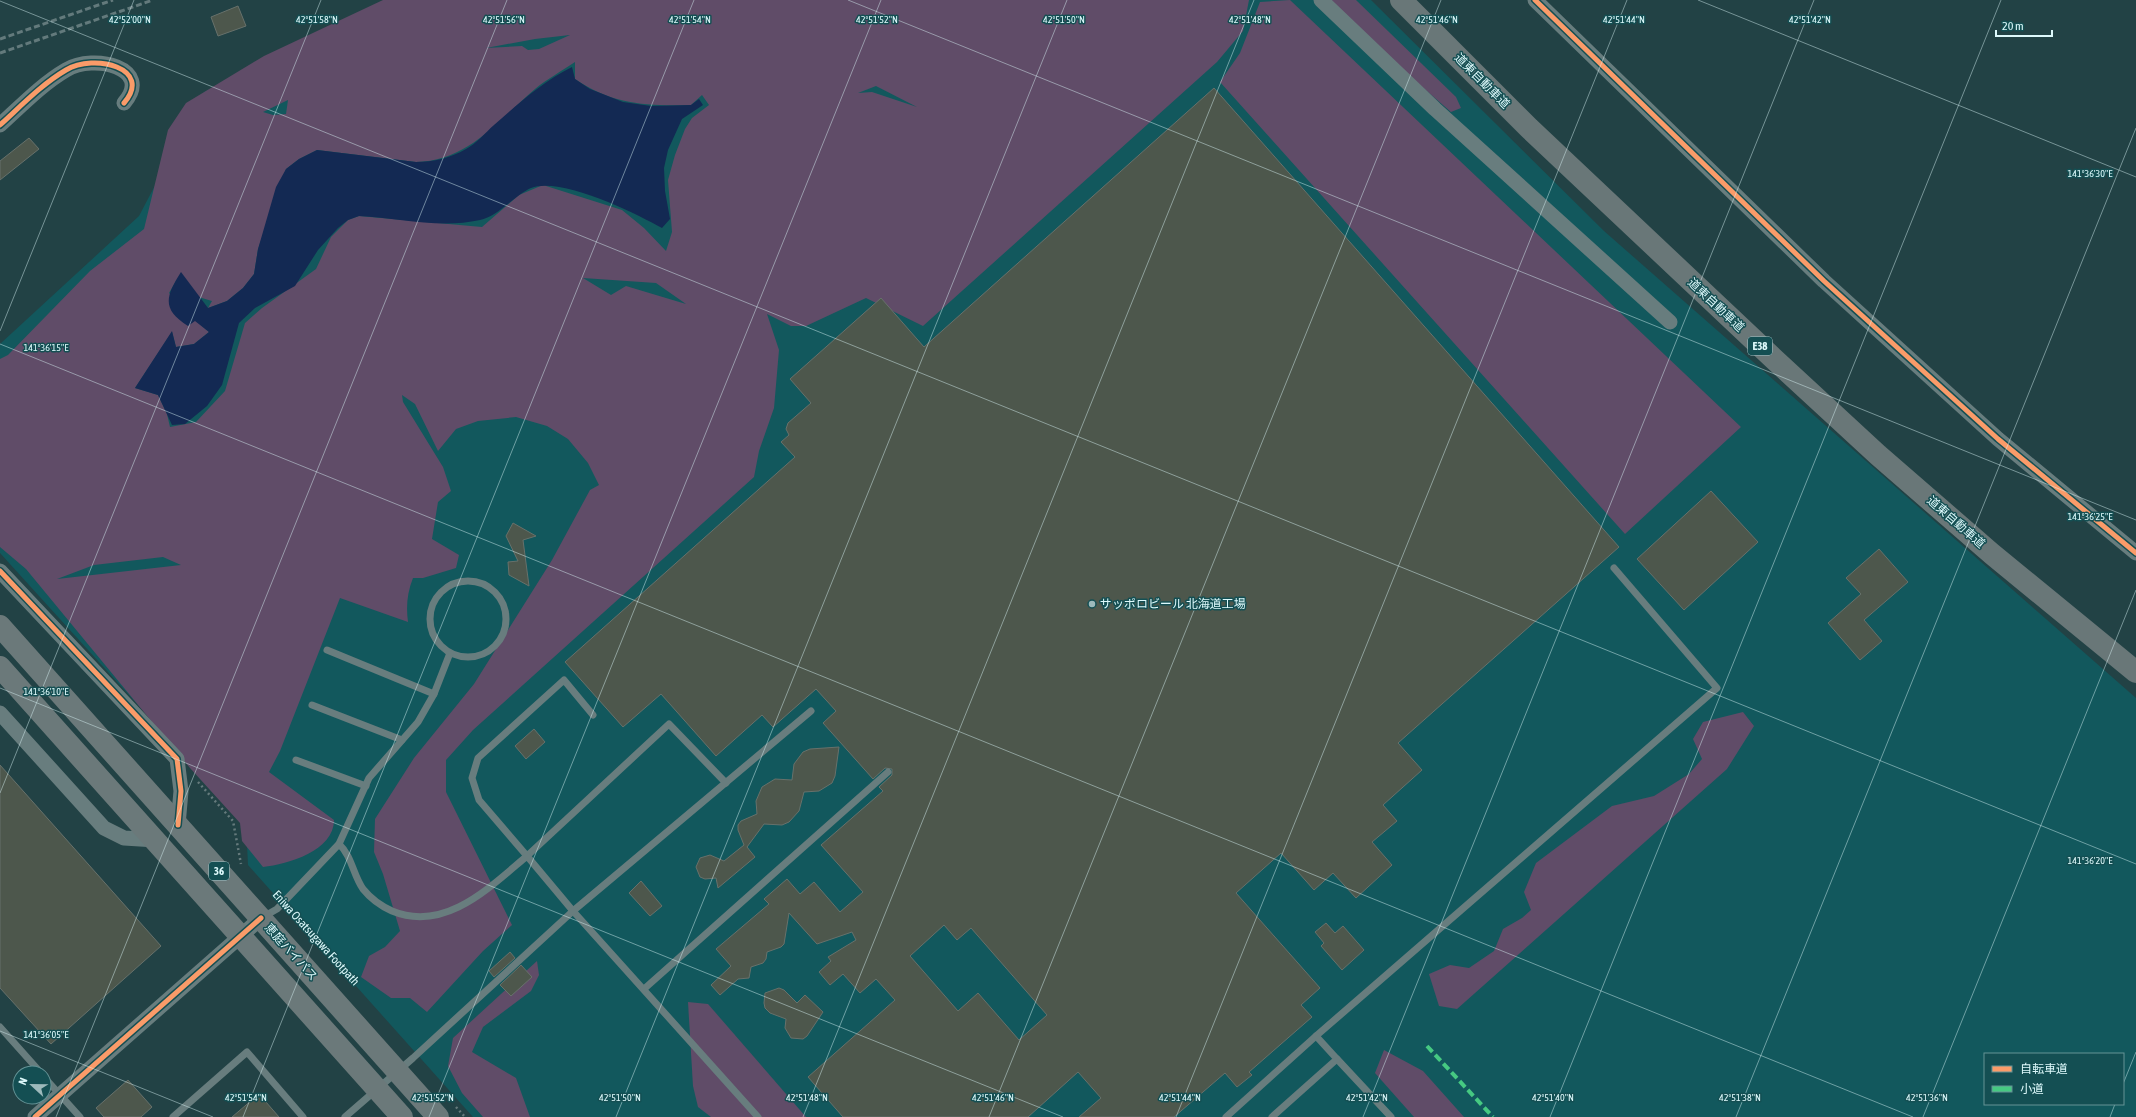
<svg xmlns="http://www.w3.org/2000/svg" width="2136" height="1117" font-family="'Asap Condensed','Noto Sans JP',sans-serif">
<rect width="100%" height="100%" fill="#224245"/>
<!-- built -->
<path fill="#12585d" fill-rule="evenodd" d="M404,0h967l233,231 532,467v419h-1663l-225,-252 -2,-41 -246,-271v-209l139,-128 65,-124zM1985,1054h138v50h-138z"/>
<!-- green -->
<g fill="#604c68" fill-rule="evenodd">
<path d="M383,0h866l-6,31 -26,31 -294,264 -57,-28 -60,28h-15l-24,-12 12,36 -5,58 -15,43 -5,26 -281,253 -27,30v32l66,133 -29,26 -56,61 -17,-14h-19l-30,-21 8,-21 16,-9 15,-16 -17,-57 -9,-22 1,-33 39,-61 60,-74 78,-124 38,-70 9,-5 -11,-22 -20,-24 -21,-13 -31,-9 -38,4 -22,8 -18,22 -23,-47 -13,-9 1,7 40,65 8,24 -13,11 -6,37 27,16 -3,13 -33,10h-10c-6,15 -7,29 -5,44l-68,-24 -60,153 -11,21 65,48c0,31 -46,44 -71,47l-21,-26 -2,-18 -50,-55 -164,-199 -26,-22v-188l8,-4 82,-84 54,-42 24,-99 18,-27 78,-47zM570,35l-31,14 -11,1 -6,-4 -36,2 49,-9zM575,62v17c38,26 72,27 116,26l11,-10 7,10 -17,13 -7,11 -10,26 -7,25 4,52 -6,19 -22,-23 -22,-18 -79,-25 -24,10 -37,32 -123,-11 -11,4 -17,17 -15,32 -54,39 -17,15 -20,68 -29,31 -26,5 -3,-13 -9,-19 -23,-7 37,-56 4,15 18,-3 15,-12 -14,-12 -26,-27 7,-12 9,12 27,8 -4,7 19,-7 16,-13 11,-14 4,-25 28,-80 13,-10 18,-9 99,12c52,-1 82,-41 119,-73 12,-10 27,-18 40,-27zM876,86l41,21 -45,-15 -14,1zM288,100l-2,14 -13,1 -10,-3zM583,278l73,5 30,21 -60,-18 -15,9zM163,557l18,8 -124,14 37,-14z"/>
<path d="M1290,0l451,427 -116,107 -405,-452 20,-29 20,-51z"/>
<path d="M1322,0h34l100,97 5,11 -10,4z"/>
<path d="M1743,712l11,14 -27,43 -270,240 -18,-3 -10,-32 21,-9 19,3 25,-17 9,-22 19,-11 9,-8 -7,-18 12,-29 76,-57 42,-10 35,-22 13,-15 -9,-20 10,-17z"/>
<path d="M537,961l2,14 -8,16 -48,36 -11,25 44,26 14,39h-47l-21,-24 -14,-27 5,-28z"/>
<path d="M688,1002l20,2 98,113h-95l-13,-10 -5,-21z"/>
<path d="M1384,1050l39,21 41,46h-50l-39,-44z"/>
</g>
<!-- water -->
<path fill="#132953" d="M572,67l3,12 15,10 33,13 28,4 40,-1 8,-6 4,6 -21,14 -14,31 -4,18 1,23 5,28 -8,9c-26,-15 -102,-52 -131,-40 -16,7 -34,29 -51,32 -40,9 -81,-2 -121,-4l-11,4 -10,8 -20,22 -23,36 -40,22 -16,15 -17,62 -15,21 -22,18 -13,1 -14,-30 -23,-7 37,-57 4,16 18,-3 15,-12 -14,-11 -7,5c-27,-17 -22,-30 -7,-54l27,36 19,-7 16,-13 11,-14 4,-25 18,-62 10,-18 13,-10 18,-9 99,12c18,0 34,-4 50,-13 10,-5 19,-16 28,-24 25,-22 48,-43 78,-58z"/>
<!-- building -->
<g fill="#4d574c" stroke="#67716b" fill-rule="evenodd">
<path d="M238,6l8,20 -28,10 -7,-19z"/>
<path d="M1214,88l405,459 -221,196 24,27 -39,35 14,16 -25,21 20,23 -36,33 -23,-25 -19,17 -33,-37 -45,40 84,95 -19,17 11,12 -63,55 3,3 -15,12 -12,-14 -51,44h-95l22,-19 -23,-26 -50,45h-185l-35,-40 87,-77 -19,-21 -16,14 -17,-19 -13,11 -11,-13 12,-11 -3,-4 28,-17 -4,-8 -35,12 -28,-31 -5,31 -3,3 -14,5 -1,7 -3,4 -12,4 -2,11 -11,1 -18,16 -9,-10 20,-19 -15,-17 53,-45 -5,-5 23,-20 13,15 14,-12 26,30 23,-20 -42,-47 62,-54 -4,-4 13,-12v-6l-7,-1 -12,11 -50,-56 13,-12 -20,-22 -43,38 -11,-12 -46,41 -55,-62 -38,33 -58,-65 230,-205 -14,-15 8,-7 -3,-6 2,-6 23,-20 -21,-24 91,-81 43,49zM944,925l13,15 14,-12 76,87 -28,25 -41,-47 -20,18 -48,-55z"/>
<path d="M29,138l10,11 -39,31v-19z"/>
<path d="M1711,491l47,51 -74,68 -47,-51z"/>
<path d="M513,523l23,13 -13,4 6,46 -20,-11 -1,-13 10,-1 -12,-25z"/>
<path d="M1879,549l29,33 -44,38 18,21 -22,19 -32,-37 33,-29 -15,-16z"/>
<path d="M534,729l11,13 -19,17 -11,-13z"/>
<path d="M839,747l-4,29 -3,7 -13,8 -15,1 -5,19 -10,11 -7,3 -18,-1 -17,23 8,10 -37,31 -2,-10 -11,1 -5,-2 -4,-10 4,-9 10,-3 14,6 20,-16 -6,-15v-5l3,-4 16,-7 -1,-13 6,-14 13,-8 17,1 2,-16 9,-12 7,-3z"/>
<path d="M0,765l161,181 -110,98 -51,-56z"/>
<path d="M641,881l21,25 -12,10 -21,-23z"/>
<path d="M1326,923l9,10 8,-7 21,24 -22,20 -21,-24 3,-3 -9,-11z"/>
<path d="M510,952l5,6 -21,19 -5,-6z"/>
<path d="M521,965l11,12 -21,19 -11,-11z"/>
<path d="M779,988l5,2 13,13 8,-8 18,17 -16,24 -4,3 -12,-1 -6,-10 1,-9 -16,-6 -5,-5 -1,-5 1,-10z"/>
<path d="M128,1080l24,27 -11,10h-37l-8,-9z"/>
<path d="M259,1094l20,23h-47z"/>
</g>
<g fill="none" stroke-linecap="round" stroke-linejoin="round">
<!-- path -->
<g stroke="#657a7c" stroke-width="2.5" stroke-dasharray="2 3" stroke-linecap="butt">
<path d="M198,782l35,39 8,43"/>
<path d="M456,1107l9,10"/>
</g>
<!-- service -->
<g stroke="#687d7e" stroke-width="7">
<circle cx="468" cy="619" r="38"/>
<path d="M327,650l107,44"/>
<path d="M312,705l90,35"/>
<path d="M593,715l-29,-35 -86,78 -6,20 7,22 48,56 142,-132 57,59"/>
<path d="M296,760l70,26"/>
<path d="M339,844c13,12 14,31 24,45 8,10 18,17 29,22 53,22 98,-24 135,-55l46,55 185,206"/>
<path d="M263,917l14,-8 62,-65 30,-66 49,-56 16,-28 16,-41"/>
<path d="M644,989l244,-217"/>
<path d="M0,1027l41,46"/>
<path d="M1337,1059l54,58"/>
<path d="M44,1077l36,40"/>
<path d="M173,1117l74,-65 56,65"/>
<path d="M345,1117l68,-59 160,-147 238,-200"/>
<path d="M1226,1117l90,-81 401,-348 -103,-120"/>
<path d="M1272,1117l65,-58 -21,-23"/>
</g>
<!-- minor -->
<g stroke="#687d7e" stroke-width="15">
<path d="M1321,0l114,109 235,213"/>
<path d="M1535,0l289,281 174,158 138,114"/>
<path d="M0,125c21,-19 42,-41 66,-55 28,-17 88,-2 58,33"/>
<path d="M0,571l177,188 4,32 -3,34"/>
<path d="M0,713l104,115 20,10 32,2"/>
<path d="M35,1117l226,-199"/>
</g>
<!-- trunk -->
<g stroke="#6b797a" stroke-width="22">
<path d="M0,626l438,491"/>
<path d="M0,667l402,450"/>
</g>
<!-- motorway -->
<path stroke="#697778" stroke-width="22" d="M1401,0l128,128 246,232 103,95 114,99 144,118"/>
<!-- rail -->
<g stroke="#637a7c" stroke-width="3" stroke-dasharray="6 3" stroke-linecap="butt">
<path d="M0,39l113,-39"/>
<path d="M0,53l153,-53"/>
</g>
<!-- quiet -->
<path stroke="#46c982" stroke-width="4" stroke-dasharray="8 4" stroke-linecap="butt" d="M1427,1046l66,71"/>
<defs>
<g id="cycleway">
<path d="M1535,0l289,281 174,158 138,114"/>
<path d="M0,125c21,-19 42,-41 66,-55 28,-17 88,-2 58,33"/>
<path d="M0,571l177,188 4,32 -3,34"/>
<path d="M35,1117l226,-199"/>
</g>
</defs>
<!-- cycleway casing -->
<use href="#cycleway" stroke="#144f53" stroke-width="8"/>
<!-- cycleway -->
<use href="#cycleway" stroke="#fa9b69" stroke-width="5"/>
</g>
<!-- ticks -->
<path fill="none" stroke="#ddf9fb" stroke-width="1" stroke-opacity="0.45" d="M848,0l1288,520M1698,0l438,177M0,1l2136,863M0,331l134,-331M0,344l1913,773M0,688l1063,429M0,793l321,-793M0,1031l213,86M2123,1084l13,-32M56,1117l451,-1117M243,1117l451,-1117M429,1117l452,-1117M616,1117l451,-1117M803,1117l451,-1117M989,1117l452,-1117M1176,1117l451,-1117M1363,1117l451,-1117M1550,1117l451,-1117M1736,1117l400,-989M1923,1117l213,-527M2110,1117l5,-13"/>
<!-- markers -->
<circle fill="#9cb9bb" stroke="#144f53" stroke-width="1.5" cx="1092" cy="604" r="4"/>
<g text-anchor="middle" stroke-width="3" stroke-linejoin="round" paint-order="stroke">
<!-- shield labels -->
<g fill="#144f53" stroke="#a1c6c9" stroke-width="1">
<rect x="1748" y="337" width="24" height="18" rx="3"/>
<rect x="209" y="862" width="20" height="18" rx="3"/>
</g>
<g font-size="11" font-weight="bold" fill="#ddf9fb">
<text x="1760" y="350">E38</text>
<text x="219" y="875">36</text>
</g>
<!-- street labels -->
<g font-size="12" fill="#ddf9fb" stroke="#144f53">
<text transform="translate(1482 81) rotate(45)" y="4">道東自動車道</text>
<text transform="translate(1716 305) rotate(43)" y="4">道東自動車道</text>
<text transform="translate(1956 522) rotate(41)" y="4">道東自動車道</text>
<text transform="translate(316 938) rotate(48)" y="4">Eniwa Osatsugawa Footpath</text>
<text transform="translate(291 952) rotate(48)" y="4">恵庭バイパス</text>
</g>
<!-- poi labels -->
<g font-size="12" fill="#ddf9fb" stroke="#144f53" text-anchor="start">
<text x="1100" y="608">サッポロビール 北海道工場</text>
</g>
</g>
<g font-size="10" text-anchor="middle" fill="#ddf9fb" stroke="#144f53" stroke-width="3" stroke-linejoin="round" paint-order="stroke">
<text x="130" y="23">42°52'00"N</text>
<text x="317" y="23">42°51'58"N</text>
<text x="504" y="23">42°51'56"N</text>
<text x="690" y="23">42°51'54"N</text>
<text x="877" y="23">42°51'52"N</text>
<text x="1064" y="23">42°51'50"N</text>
<text x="1250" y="23">42°51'48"N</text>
<text x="1437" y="23">42°51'46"N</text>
<text x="1624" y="23">42°51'44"N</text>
<text x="1810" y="23">42°51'42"N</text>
<text x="2090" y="177">141°36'30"E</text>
<text x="46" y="351">141°36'15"E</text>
<text x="2090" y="520">141°36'25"E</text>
<text x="46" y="695">141°36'10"E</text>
<text x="2090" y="864">141°36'20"E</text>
<text x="46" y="1038">141°36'05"E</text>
<text x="246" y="1101">42°51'54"N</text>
<text x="433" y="1101">42°51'52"N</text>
<text x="620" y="1101">42°51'50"N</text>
<text x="807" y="1101">42°51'48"N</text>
<text x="993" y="1101">42°51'46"N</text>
<text x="1180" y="1101">42°51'44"N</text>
<text x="1367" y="1101">42°51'42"N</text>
<text x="1553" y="1101">42°51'40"N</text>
<text x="1740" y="1101">42°51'38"N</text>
<text x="1927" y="1101">42°51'36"N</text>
</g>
<!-- legend -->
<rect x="1984" y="1053" width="140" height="52" fill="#144f53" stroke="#649396"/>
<rect x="1992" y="1066" width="20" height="6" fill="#fa9b69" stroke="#649396"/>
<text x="2020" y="1073" font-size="12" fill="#ddf9fb">自転車道</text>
<rect x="1992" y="1086" width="20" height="6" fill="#46c982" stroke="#649396"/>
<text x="2020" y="1093" font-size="12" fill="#ddf9fb">小道</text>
<!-- north arrow -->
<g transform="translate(32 1085) rotate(292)"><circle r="19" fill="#144f53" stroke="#649396"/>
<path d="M0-3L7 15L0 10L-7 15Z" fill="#9cb9bb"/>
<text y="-6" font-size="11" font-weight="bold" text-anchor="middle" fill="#ddf9fb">N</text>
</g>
<!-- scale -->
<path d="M1996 30v6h56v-6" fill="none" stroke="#ddf9fb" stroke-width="2"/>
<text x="2002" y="30" font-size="12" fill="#ddf9fb" stroke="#144f53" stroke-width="3" paint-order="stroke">20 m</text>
</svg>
